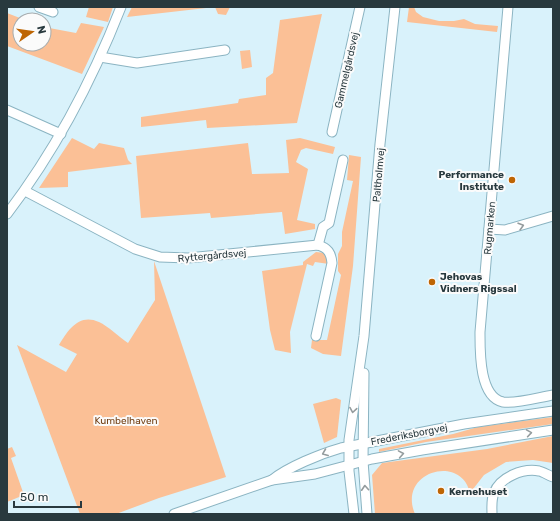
<svg xmlns="http://www.w3.org/2000/svg" width="560" height="521" font-family="Rubik,sans-serif">
<rect width="100%" height="100%" fill="#d9f2fb"/>
<!-- green -->
<g fill="#fbc096">
<path d="M89,7h24l-5,15 -22,-5z"/>
<path d="M132,7h98l-4,8 -8,-1 -3,-7 -88,10z"/>
<path d="M409,7h5l2,5 7,5 16,4h15l10,-2 11,5 23,2 -1,6 -90,-10z"/>
<path d="M7,13l18,7h-5v24h24v-17l32,6 5,-10 23,4 -22,47 -75,-28z"/>
<path d="M322,14l-25,109 -90,5 -1,-8 -65,7v-10l97,-14 1,-4 27,-4v-17l7,-5 7,-53z"/>
<path d="M250,50l2,17 -10,2 -2,-18z"/>
<path d="M72,138l22,11 5,-6 25,5 4,12 4,4 -64,8v15l-29,1z"/>
<path d="M300,138l35,9 -2,7 -27,-6 -5,2 -5,12 12,7 -11,51 18,4v5l-30,5 -3,-22 -71,6 -1,-5 -69,5 -5,-62 112,-13 4,31 37,-1 -3,-33z"/>
<path d="M349,155l12,2 -8,109 -12,90 -18,-2 -12,-6 1,-8h15l14,-65 -3,-4v-17l4,-8v-14l11,-51 -6,-1z"/>
<path d="M316,252l9,1 4,11 -14,-2 -2,4 -6,-2 -17,68 1,21 -16,-3 -5,-20 -8,-59 41,-6v-3z"/>
<path d="M154,261l72,216 -67,21 -43,16h-36l-63,-169 49,27 11,-18 -18,-9c9,-15 20,-32 40,-23 9,4 20,15 29,21l27,-43z"/>
<path d="M336,398l5,2 -4,37 -13,6 -11,-39z"/>
<path d="M553,417v7l-127,18 -47,10v-3l74,-15 25,-7z"/>
<path d="M553,436v27l-20,-3 -27,2 -22,13 -14,18c-9,-40 -73,-21 -55,21h-40l-3,-39 10,-12 105,-14z"/>
<path d="M12,447l4,9 -5,2 13,37 -17,7v-53z"/>
</g>
<g fill="none" stroke-linecap="round" stroke-linejoin="round">
<defs>
<g id="minor">
<path d="M39,7l14,5"/>
<path d="M508,7l-28,325c0,19 -1,65 23,70 13,2 37,-5 50,-7"/>
<path d="M100,57l37,6 88,-13"/>
<path d="M7,110l54,24"/>
<path d="M332,132l28,-125"/>
<path d="M25,191l110,58 25,8 28,1 130,-13c10,3 13,8 14,18l-16,73"/>
<path d="M7,214c48,-63 85,-133 114,-207"/>
<path d="M489,229l16,1 48,-14"/>
<path d="M318,245l5,-18 6,-4 14,-63"/>
<path d="M364,373l-1,88 4,53"/>
<path d="M272,480c16,-13 48,-26 69,-32l123,-24 89,-13"/>
<path d="M174,514l98,-34 43,-6 57,-15 50,-9 131,-20"/>
<path d="M354,514l-5,-43v-31l15,-104 16,-192 15,-137"/>
<path d="M492,514c0,-7 -1,-14 2,-21 6,-16 29,-25 45,-22 4,1 9,4 14,6"/>
</g>
</defs>
<!-- minor casing -->
<use href="#minor" stroke="#8bb4c2" stroke-width="11"/>
<!-- minor -->
<use href="#minor" stroke="#fff" stroke-width="9"/>
</g>
<!-- one-way arrows -->
<defs><path id="oneway-chevron" d="M-2-3.5L2.5 0L-2 3.5" fill="none" stroke-width="1.6" stroke-linecap="round" stroke-linejoin="round"/></defs>
<g stroke="#949c9e">
<use href="#oneway-chevron" transform="translate(521 226) rotate(-16)"/>
<use href="#oneway-chevron" transform="translate(353 410) rotate(99)"/>
<use href="#oneway-chevron" transform="translate(529 433) rotate(-9)"/>
<use href="#oneway-chevron" transform="translate(325 453) rotate(158)"/>
<use href="#oneway-chevron" transform="translate(401 454) rotate(-10)"/>
<use href="#oneway-chevron" transform="translate(365 488) rotate(-94)"/>
</g>
<!-- markers -->
<g fill="#be6503" stroke="#fbfbfb" stroke-width="1.5">
<circle cx="512" cy="180" r="4"/>
<circle cx="432" cy="282" r="4"/>
<circle cx="441" cy="491" r="4"/>
</g>
<g text-anchor="middle" stroke-width="4" stroke-linejoin="round" paint-order="stroke">
<!-- street labels -->
<g font-size="10" fill="#28393e" stroke="#fbfbfb">
<text transform="translate(346 70) rotate(-77)" y="4">Gammelgårdsvej</text>
<text transform="translate(378 175) rotate(-85)" y="4">Paltholmvej</text>
<text transform="translate(489 228) rotate(-85)" y="4">Rugmarken</text>
<text transform="translate(212 255) rotate(-5)" y="4">Ryttergårdsvej</text>
<text transform="translate(409 434) rotate(-11)" y="4">Frederiksborgvej</text>
</g>
<!-- poi labels -->
<g font-size="10" font-weight="bold" fill="#28393e" stroke="#fbfbfb" text-anchor="start">
<text x="504" y="178" text-anchor="end">Performance<tspan x="504" dy="12">Institute</tspan></text>
<text x="440" y="280">Jehovas<tspan x="440" dy="12">Vidners Rigssal</tspan></text>
<text x="449" y="495">Kernehuset</text>
</g>
<!-- park labels -->
<g font-size="10" fill="#723f13" stroke="#fbfbfb">
<text x="126" y="424">Kumbelhaven</text>
</g>
</g>
<!-- border -->
<rect width="560" height="521" fill="none" stroke="#28393e" stroke-width="16"/>
<!-- north arrow -->
<g transform="translate(32 32) rotate(77)"><circle r="19" fill="#fbfbfb" stroke="#a7adaf"/>
<path d="M0-3L7 15L0 10L-7 15Z" fill="#be6503"/>
<text y="-6" font-size="11" font-weight="bold" text-anchor="middle" fill="#28393e">N</text>
</g>
<!-- scale -->
<path d="M14 501v6h67v-6" fill="none" stroke="#28393e" stroke-width="2"/>
<text x="20" y="501" font-size="12" fill="#28393e" stroke="#fbfbfb" stroke-width="3" paint-order="stroke">50 m</text>
</svg>
